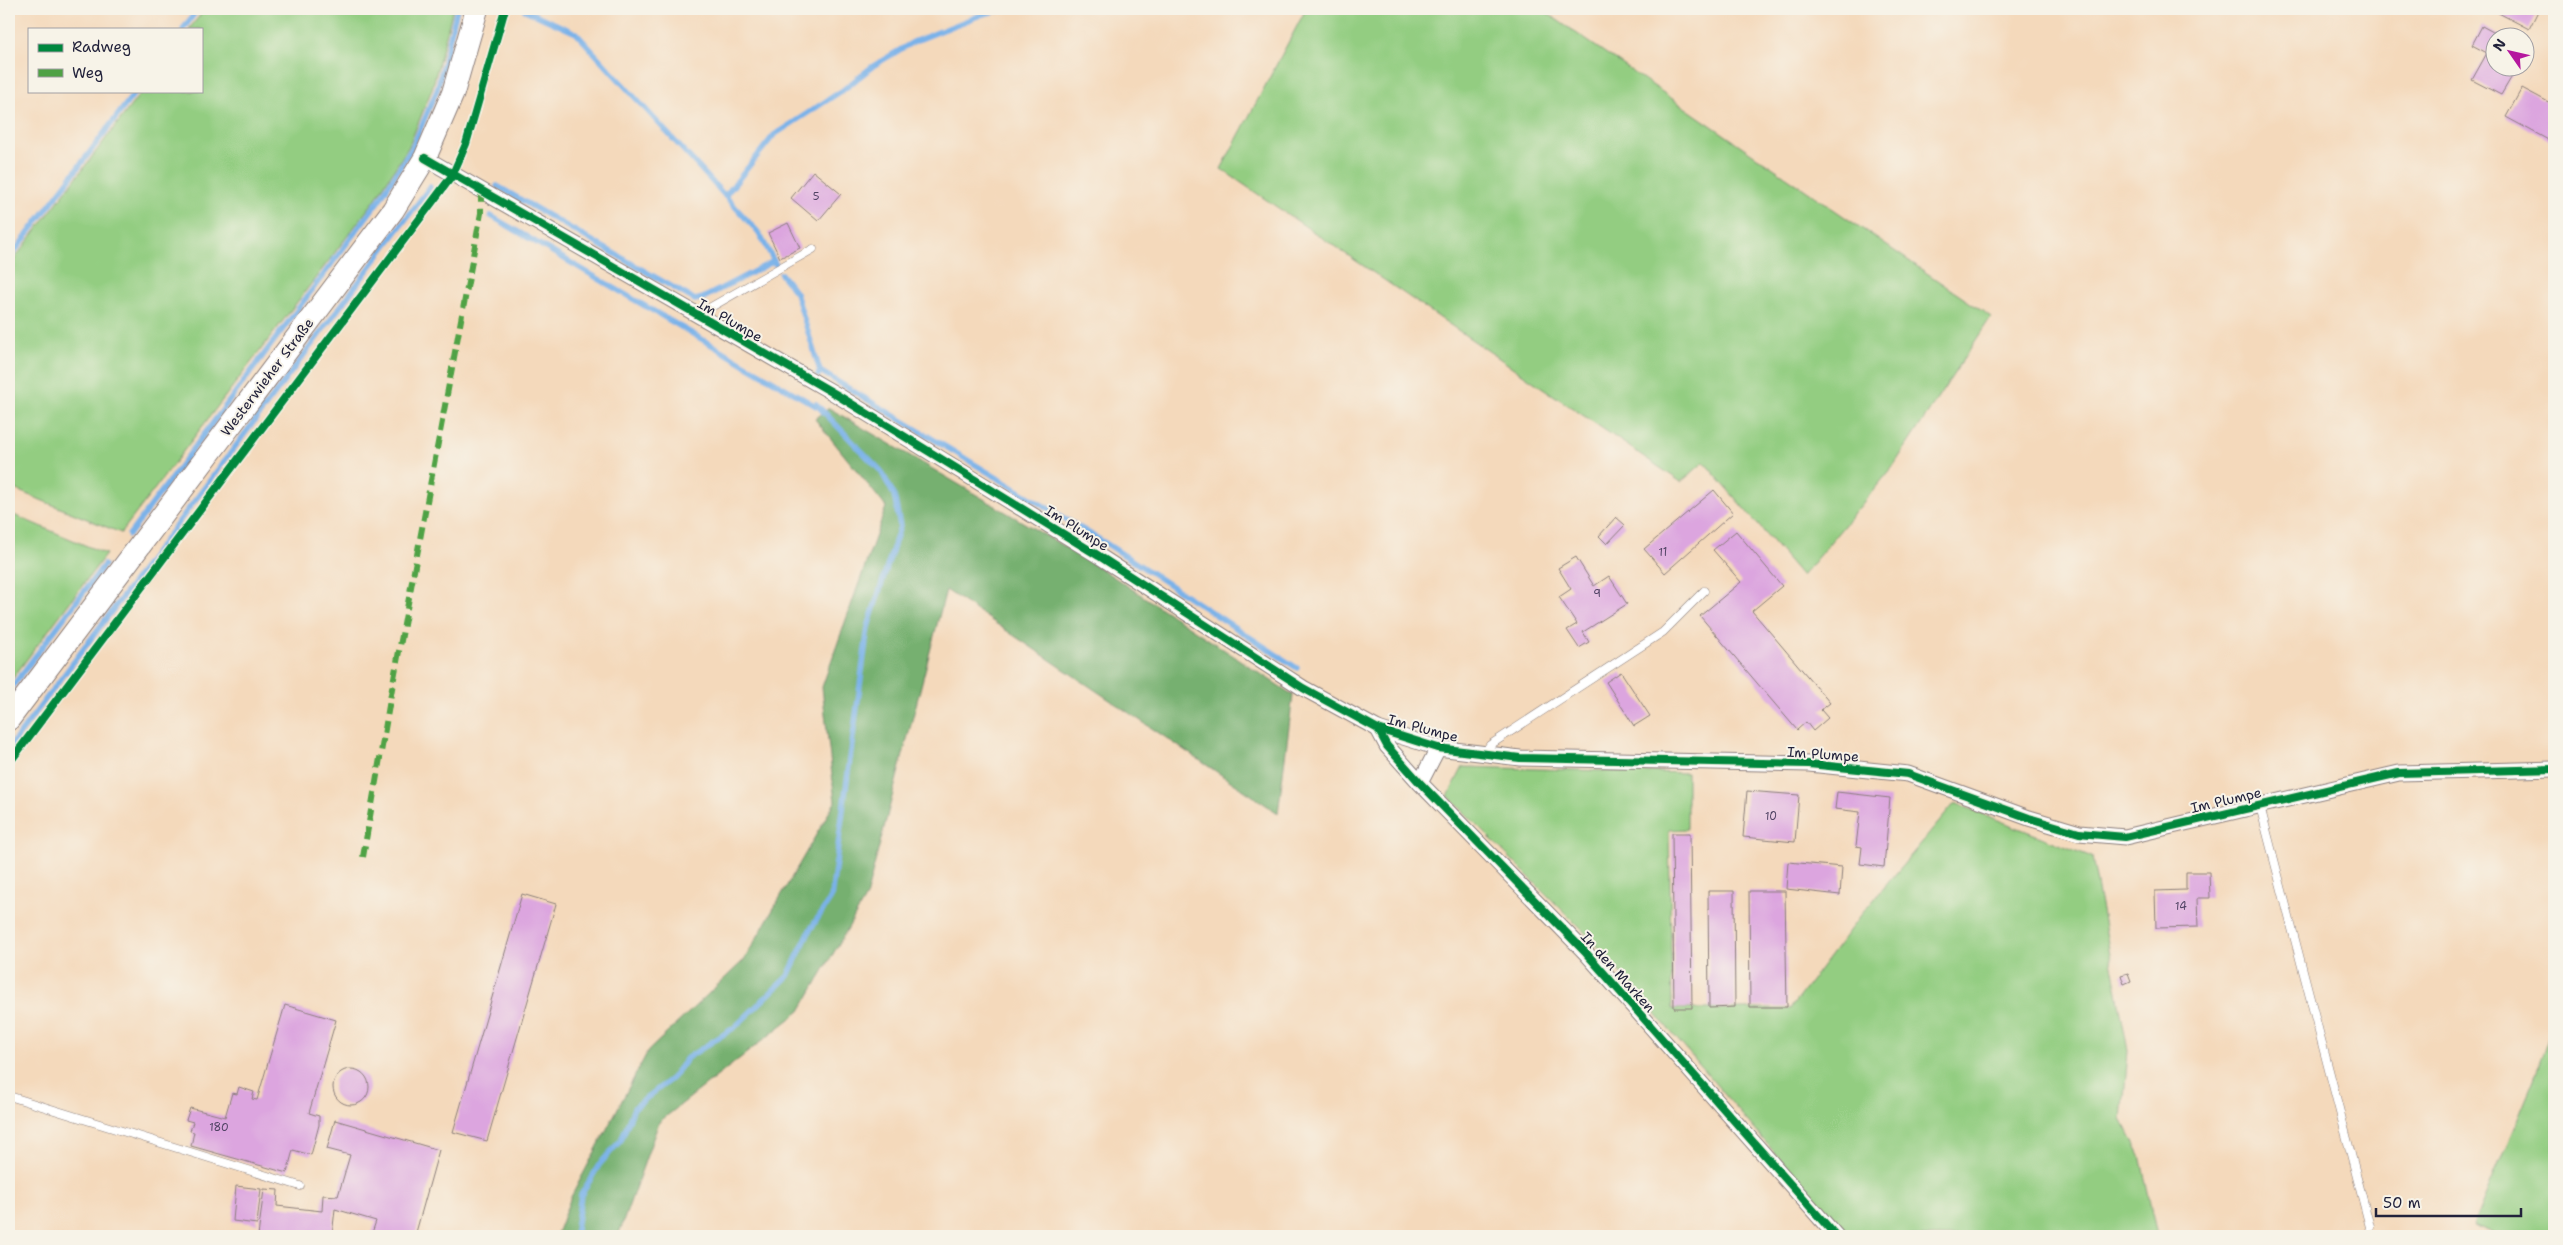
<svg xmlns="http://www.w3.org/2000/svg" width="2563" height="1245" font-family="'Shantell Sans',sans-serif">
<rect width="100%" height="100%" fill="#f7f3e8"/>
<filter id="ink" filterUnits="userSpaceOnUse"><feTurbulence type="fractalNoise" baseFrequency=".02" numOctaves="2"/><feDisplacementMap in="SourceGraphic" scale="10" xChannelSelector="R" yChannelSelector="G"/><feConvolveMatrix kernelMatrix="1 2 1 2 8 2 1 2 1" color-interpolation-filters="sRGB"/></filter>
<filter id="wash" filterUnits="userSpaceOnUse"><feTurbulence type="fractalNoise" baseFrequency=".0096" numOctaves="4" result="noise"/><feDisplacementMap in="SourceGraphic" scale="20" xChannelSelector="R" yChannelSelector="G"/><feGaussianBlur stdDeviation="1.12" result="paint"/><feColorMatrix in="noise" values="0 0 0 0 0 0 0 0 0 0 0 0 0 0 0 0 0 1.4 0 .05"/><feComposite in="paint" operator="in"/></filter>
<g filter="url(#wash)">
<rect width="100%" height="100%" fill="#f4d9bb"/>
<!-- green -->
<g fill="#93cd81" stroke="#5a785e">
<path d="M205,9h248l-21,80 -23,57 -34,54 -254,333 -112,-46v-221l133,-175h59v-62h-12z"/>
<path d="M1306,9h235l450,308 -99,151 -90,108 -98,-114 -23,20 -460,-313z"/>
<path d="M9,513l97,41 -97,129z"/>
<path d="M1463,767l224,6v56l-18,1 3,179h118l71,-94 94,-112 137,54 36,194 -6,68 18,36 17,81h-311l-253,-295 -145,-145z"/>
<path d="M2554,1020v216h-61l1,-2 -21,-8 61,-147z"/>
</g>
<!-- forest -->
<path fill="#76b06f" stroke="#4c6955" d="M829,408l265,156 199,131 -15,118 -332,-223 -80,307 -66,114 -141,111 -41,114h-62l15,-39 77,-146 96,-91 91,-158 -13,-115 64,-180 -71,-88z"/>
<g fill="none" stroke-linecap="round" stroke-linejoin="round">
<!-- stream -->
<g stroke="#7ab2e9" stroke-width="5.5">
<path d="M525,10l51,23 183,200 17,32"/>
<path d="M183,29l15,-20"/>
<path d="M497,186l198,114 8,-2 71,-37"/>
<path d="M725,196l49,-61 69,-45 30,-24 40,-24 70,-28 21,-5"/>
<path d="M491,216l325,190"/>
<path d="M9,259l127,-168"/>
<path d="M781,274l15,19 24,78 -2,4"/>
<path d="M820,371l287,173 190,124"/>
<path d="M129,535l251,-336 32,-51 25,-58 20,-81"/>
<path d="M9,691l95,-126"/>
<path d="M9,748l421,-561"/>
<path d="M575,1236l6,-41 18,-30 22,-25 13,-32 38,-30 15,-20 48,-31 53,-51 22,-46 21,-32 37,-271 32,-101 -6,-31 -13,-24 -65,-67"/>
</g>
</g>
<g id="blocks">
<!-- building -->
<g fill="#dca5df">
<path d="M2491,9h48l-10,20z"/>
<path d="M2482,26l22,12h-8v30h21l-16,27 -29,-15 15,-27 -15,-8z"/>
<path d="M2522,88l32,17v38l-48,-26z"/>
<path d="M813,171l28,23 -23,27 -27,-23z"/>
<path d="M788,223l12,25 -20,10 -12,-25z"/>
<path d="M1714,490l19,23 -68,60 -21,-24z"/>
<path d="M1616,517l9,8 -18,19 -8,-8z"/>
<path d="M1736,531l46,55 -30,25 78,92 -9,7 7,8 -15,13 -7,-9 -9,8 -97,-114 41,-34 -28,-32z"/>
<path d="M1576,557l18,29 15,-10 18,28 -44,28 6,10 -10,6 -12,-18 10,-6 -18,-27 12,-8 -13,-21z"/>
<path d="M1621,672l29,44 -16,10 -28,-44z"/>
<path d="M1747,791l52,4 -4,47 -52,-5z"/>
<path d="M1837,792l53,6 -6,69 -24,-3 2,-17 -6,-1 4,-34 -25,-3z"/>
<path d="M1672,833h18l2,175h-18z"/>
<path d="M1788,862l54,5 -2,28 -54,-6z"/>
<path d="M2186,872h23l1,26h-13l1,29 -42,1 -1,-37 31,-1z"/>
<path d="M1708,891h26l1,116 -26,1z"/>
<path d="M1749,891h36l2,116h-37z"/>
<path d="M522,894l34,10 -69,237 -34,-9z"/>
<path d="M2128,973l3,8 -7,3 -3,-9z"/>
<path d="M285,1005l51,15 -27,93 10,3v9l-8,30 -18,-5 -6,23 -96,-27 3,-14 -4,-1 3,-9 -7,-2 4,-12 35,9 7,-24 5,1 2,-7 15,5 -2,7 5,1z"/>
<circle cx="351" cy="1087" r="18"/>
<path d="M335,1120l104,30 -24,86h-44l5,-15 -41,-12 -3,27h-74l6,-47 14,1 -1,16 45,5 1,-16 15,1 12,-41 -23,-6z"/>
<path d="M236,1186l25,3 -4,35 -24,-3z"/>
</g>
</g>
</g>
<g filter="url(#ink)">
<use href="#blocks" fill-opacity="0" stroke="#8b7e7b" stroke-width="1"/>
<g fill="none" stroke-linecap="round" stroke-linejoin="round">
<defs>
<g id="service">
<path d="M697,315l116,-66"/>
<path d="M1484,754l6,-9 173,-113 41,-41"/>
<path d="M2260,806l110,421"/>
<path d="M9,1096l291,90"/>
</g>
<g id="minor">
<path d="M425,158l412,237 262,161 204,132 75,41 60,19 82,10 289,6 99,10 121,44 50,15 46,4 274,-64 155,-4"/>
<path d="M1378,729l9,17 33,37 166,170 250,283"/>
<path d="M1420,783l18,-35"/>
</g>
<path id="secondary" d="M9,719l384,-509 32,-52 28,-65 24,-84"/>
</defs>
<!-- service casing -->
<use href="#service" stroke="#8b7e7b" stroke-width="9"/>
<!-- minor casing -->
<use href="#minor" stroke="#8b7e7b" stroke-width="17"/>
<!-- secondary casing -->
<use href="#secondary" stroke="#8b7e7b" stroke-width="24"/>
<!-- service -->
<use href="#service" stroke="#fff" stroke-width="8"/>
<!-- minor -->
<use href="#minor" stroke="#fff" stroke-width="15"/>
<!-- secondary -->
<use href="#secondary" stroke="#fff" stroke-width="22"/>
<!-- quiet -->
<path stroke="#50a245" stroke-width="6" stroke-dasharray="12 6" stroke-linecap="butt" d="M363,857l28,-163 90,-481v-21"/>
<defs>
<g id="cycleway">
<path d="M425,158l412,237 262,161 204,132 75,41 60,19 82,10 289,6 99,10 121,44 50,15 46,4 274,-64 155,-4"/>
<path d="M1378,729l9,17 33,37 166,170 250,283"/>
<path d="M9,763l443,-587 14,-32 39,-135"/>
</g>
</defs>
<!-- cycleway casing -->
<use href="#cycleway" stroke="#f7f3e8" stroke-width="11"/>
<!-- cycleway -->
<use href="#cycleway" stroke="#00873e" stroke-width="8"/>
</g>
</g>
<g text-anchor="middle" stroke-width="4" stroke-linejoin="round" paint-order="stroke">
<!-- number labels -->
<g font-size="11" fill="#504364">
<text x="816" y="200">5</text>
<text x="1663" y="556">11</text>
<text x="1597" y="597">9</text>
<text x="1771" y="820">10</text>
<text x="2181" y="910">14</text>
<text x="219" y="1131">180</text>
</g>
<!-- street labels -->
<g font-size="14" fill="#22223b" stroke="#f7f3e8">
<text transform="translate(730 320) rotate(30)" y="5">Im Plumpe</text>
<text transform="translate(267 377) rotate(-53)" y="5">Westerwieher Straße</text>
<text transform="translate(1077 528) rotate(32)" y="5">Im Plumpe</text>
<text transform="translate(1423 728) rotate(15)" y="5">Im Plumpe</text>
<text transform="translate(1823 754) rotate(4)" y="5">Im Plumpe</text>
<text transform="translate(2226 800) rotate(-13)" y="5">Im Plumpe</text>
<text transform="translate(1618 972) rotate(48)" y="5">In den Marken</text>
</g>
</g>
<!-- margin -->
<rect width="2563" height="1245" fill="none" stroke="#f7f3e8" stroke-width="30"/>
<!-- legend -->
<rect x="28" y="28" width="175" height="65" fill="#f7f3e8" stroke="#a29fa3"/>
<rect x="38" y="44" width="25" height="8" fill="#00873e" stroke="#a29fa3"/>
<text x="72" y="52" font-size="15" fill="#22223b">Radweg</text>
<rect x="38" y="69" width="25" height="8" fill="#50a245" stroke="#a29fa3"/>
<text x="72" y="78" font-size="15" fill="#22223b">Weg</text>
<!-- north arrow -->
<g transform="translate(2510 52) rotate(304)"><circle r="24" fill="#f7f3e8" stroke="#a29fa3"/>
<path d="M0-4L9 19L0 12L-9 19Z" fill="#b5179e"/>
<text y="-8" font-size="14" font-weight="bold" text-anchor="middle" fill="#22223b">N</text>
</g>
<!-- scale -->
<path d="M2376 1208v8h145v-8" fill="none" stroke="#22223b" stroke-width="2.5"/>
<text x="2383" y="1208" font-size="15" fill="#22223b" stroke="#f7f3e8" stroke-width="4" paint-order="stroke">50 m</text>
</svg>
